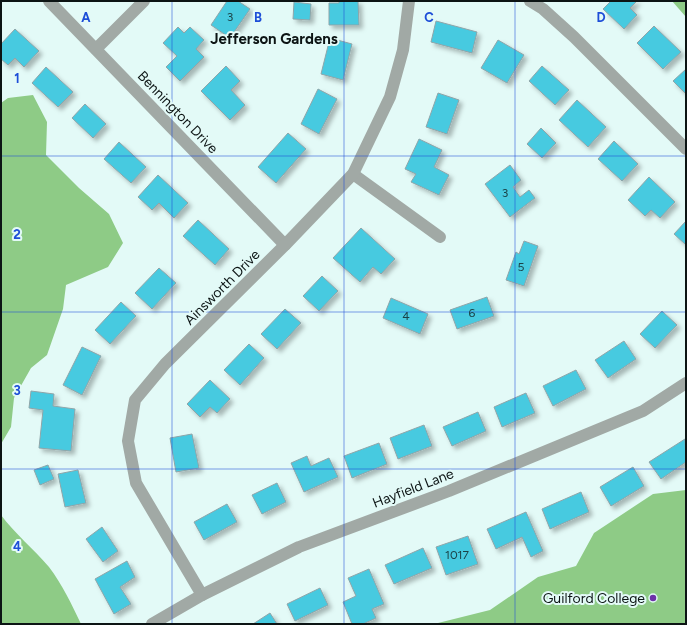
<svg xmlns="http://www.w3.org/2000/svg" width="687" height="625" font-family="Figtree,sans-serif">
<defs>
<filter id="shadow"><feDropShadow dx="3.5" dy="3.5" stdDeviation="2" flood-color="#0004"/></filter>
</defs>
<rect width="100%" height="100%" fill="#e3faf7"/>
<!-- forest -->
<g fill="#8ecb86">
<path d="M672,1h14v16z"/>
<path d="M33,95l14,27 -1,33 33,33 30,26 14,29 -15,24 -42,18 -3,24 -16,46 -16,13 -17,30 -3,29 -10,17v-341l7,-5z"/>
<path d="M686,490v134h-252l56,-14 48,-33 38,-11 18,-33 59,-39z"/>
<path d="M1,515c14,19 33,34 48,52 13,17 23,38 32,57h-80z"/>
</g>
<!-- building -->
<g fill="#47cae0" stroke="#8fa5a9" filter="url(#shadow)">
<path d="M227,1h11l12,8 -20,29 -19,-13z"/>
<path d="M339,1h19l1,24h-30v-22h10z"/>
<path d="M611,1h26l-7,7 7,7 -13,14 -21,-20z"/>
<path d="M294,2l17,2 -1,16 -17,-1z"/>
<path d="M436,21l41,11 -5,21 -41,-11z"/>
<path d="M654,26l27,26 -18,17 -26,-26z"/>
<path d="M178,27l6,6 6,-6 14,13 -8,9 8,8 -24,24 -14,-14 11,-11 -14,-13z"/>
<path d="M15,29l24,22 -15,16 -9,-9 -7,7 -7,-6v-15z"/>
<path d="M330,38l22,6 -9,36 -22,-6z"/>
<path d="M498,40l26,15 -17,28 -26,-15z"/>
<path d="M226,66l14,15 -9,9 14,15 -15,15 -29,-29z"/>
<path d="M542,66l27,24 -14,15 -26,-24z"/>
<path d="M46,67l27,25 -15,15 -26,-24z"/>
<path d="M686,69v25l-13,-13z"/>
<path d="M318,89l19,10 -18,35 -18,-10z"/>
<path d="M438,93l21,7 -12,34 -21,-7z"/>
<path d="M577,100l29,27 -18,20 -29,-27z"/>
<path d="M85,104l21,20 -13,14 -21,-20z"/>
<path d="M541,128l15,15 -14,15 -15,-14z"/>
<path d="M288,133l18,16 -30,34 -18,-16z"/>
<path d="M419,139l23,11 -8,17 15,8 -10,20 -28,-13 5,-8 -11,-5z"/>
<path d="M614,141l24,23 -16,17 -24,-22z"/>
<path d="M119,142l27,25 -15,16 -27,-24z"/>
<path d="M510,165l11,15 -8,7 7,10 9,-7 6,8 -25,19 -25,-33z"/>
<path d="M158,175l30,28 -14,15 -15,-15 -7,7 -14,-13z"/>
<path d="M649,177l26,25 -15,16 -9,-8 -6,6 -17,-16z"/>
<path d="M198,220l31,29 -14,16 -32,-29z"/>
<path d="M686,221v24l-12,-11z"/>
<path d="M361,228l34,31 -14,15 -8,-7 -13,15 -27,-24z"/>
<path d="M524,241l14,5 -14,40 -18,-6 10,-28 3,2z"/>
<path d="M159,268l17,15 -24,26 -17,-16z"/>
<path d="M322,276l16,15 -19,20 -16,-15z"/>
<path d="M487,297l7,19 -37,13 -7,-19z"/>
<path d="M391,298l37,16 -8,20 -37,-16z"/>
<path d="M121,302l15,14 -26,28 -15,-14z"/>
<path d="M285,309l16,14 -24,26 -16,-15z"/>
<path d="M662,311l15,14 -22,23 -15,-14z"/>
<path d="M624,341l12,18 -28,19 -13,-18z"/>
<path d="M249,344l15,14 -24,27 -16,-15z"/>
<path d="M82,347l19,9 -19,39 -19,-10z"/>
<path d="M576,370l10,19 -33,17 -10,-20z"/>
<path d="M210,380l20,19 -13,14 -7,-6 -10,10 -13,-13z"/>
<path d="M31,391l23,3 -1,12 22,3 -4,42 -32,-3 4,-38 -14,-2z"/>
<path d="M526,393l9,20 -33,14 -8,-20z"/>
<path d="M478,412l8,19 -34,15 -9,-19z"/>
<path d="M424,425l8,21 -34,13 -8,-21z"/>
<path d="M192,434l7,34 -23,4 -6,-34z"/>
<path d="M685,439l1,23 -25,17 -12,-17z"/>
<path d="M379,443l8,21 -35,14 -8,-22z"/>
<path d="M307,456l4,10 18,-8 9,19 -34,15 -13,-29z"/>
<path d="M48,465l6,14 -14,6 -6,-15z"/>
<path d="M633,467l11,19 -33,20 -11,-19z"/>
<path d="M78,470l8,33 -21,4 -7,-33z"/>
<path d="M277,483l9,19 -24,12 -10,-19z"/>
<path d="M581,492l8,20 -39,17 -8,-20z"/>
<path d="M227,504l10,18 -33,18 -10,-18z"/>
<path d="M526,512l17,39 -12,6 -9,-20 -26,12 -9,-20z"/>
<path d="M102,527l16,24 -15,11 -17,-23z"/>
<path d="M468,536l10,28 -32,11 -10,-28z"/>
<path d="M423,548l9,20 -38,16 -9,-19z"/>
<path d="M127,561l8,16 -15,10 11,17 -17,10 -19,-35z"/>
<path d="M369,569l15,35 -12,5 4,9 -13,6h-11l-9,-22 13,-6 -8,-18z"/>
<path d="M320,588l8,17 -33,16 -8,-17z"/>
<path d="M270,613l7,11h-24z"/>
</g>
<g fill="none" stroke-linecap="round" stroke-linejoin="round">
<!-- minor -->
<g stroke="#a1a9a5" stroke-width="12">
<path d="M49,1l236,244"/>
<path d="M530,1l13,8 31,28 112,112"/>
<path d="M96,49l48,-48"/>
<path d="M353,174l87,63"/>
<path d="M202,595l-66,-112 -8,-42 7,-41 30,-36 120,-119 68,-71 37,-77 13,-47 6,-49"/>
<path d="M152,624l50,-29 97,-48 150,-56 194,-80 43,-28"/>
</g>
</g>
<!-- grid -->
<path fill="none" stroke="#1d4ed8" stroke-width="1" stroke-opacity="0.55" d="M172,1v623M344,1v623M515,1v623M1,156h685M1,312h685M1,469h685"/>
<!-- markers -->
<circle fill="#6d32a8" stroke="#e3faf7" stroke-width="1.5" cx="653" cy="598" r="4"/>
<g text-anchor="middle" stroke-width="4" stroke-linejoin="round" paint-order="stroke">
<!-- number labels -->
<g font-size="12" fill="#1b4247">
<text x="230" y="21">3</text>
<text x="505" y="197">3</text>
<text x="521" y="271">5</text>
<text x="472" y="317">6</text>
<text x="406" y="320">4</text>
<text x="457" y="559">1017</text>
</g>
<!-- street labels -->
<g font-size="14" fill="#0c1414" stroke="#e3faf7">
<text transform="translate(178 112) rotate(46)" y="5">Bennington Drive</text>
<text transform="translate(222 287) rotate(-45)" y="5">Ainsworth Drive</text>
<text transform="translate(413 488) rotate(-21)" y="5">Hayfield Lane</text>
</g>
<!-- poi labels -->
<g font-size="14" fill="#0c1414" stroke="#e3faf7" text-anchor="end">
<text x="645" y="603">Guilford College</text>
</g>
<!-- neighbourhood labels -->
<g font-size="15" font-weight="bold" fill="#0c1414" stroke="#e3faf7">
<text x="274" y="44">Jefferson Gardens</text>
</g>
</g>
<g font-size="13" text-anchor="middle" font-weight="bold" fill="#1d4ed8" stroke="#e3faf7" stroke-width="4" stroke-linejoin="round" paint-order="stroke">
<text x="86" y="22">A</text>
<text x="258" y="22">B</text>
<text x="429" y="22">C</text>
<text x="601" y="22">D</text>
<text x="17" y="83">1</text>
<text x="17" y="239">2</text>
<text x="17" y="395">3</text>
<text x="17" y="551">4</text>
</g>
<!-- border -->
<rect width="687" height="625" fill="none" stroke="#0c1414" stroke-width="4"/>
</svg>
